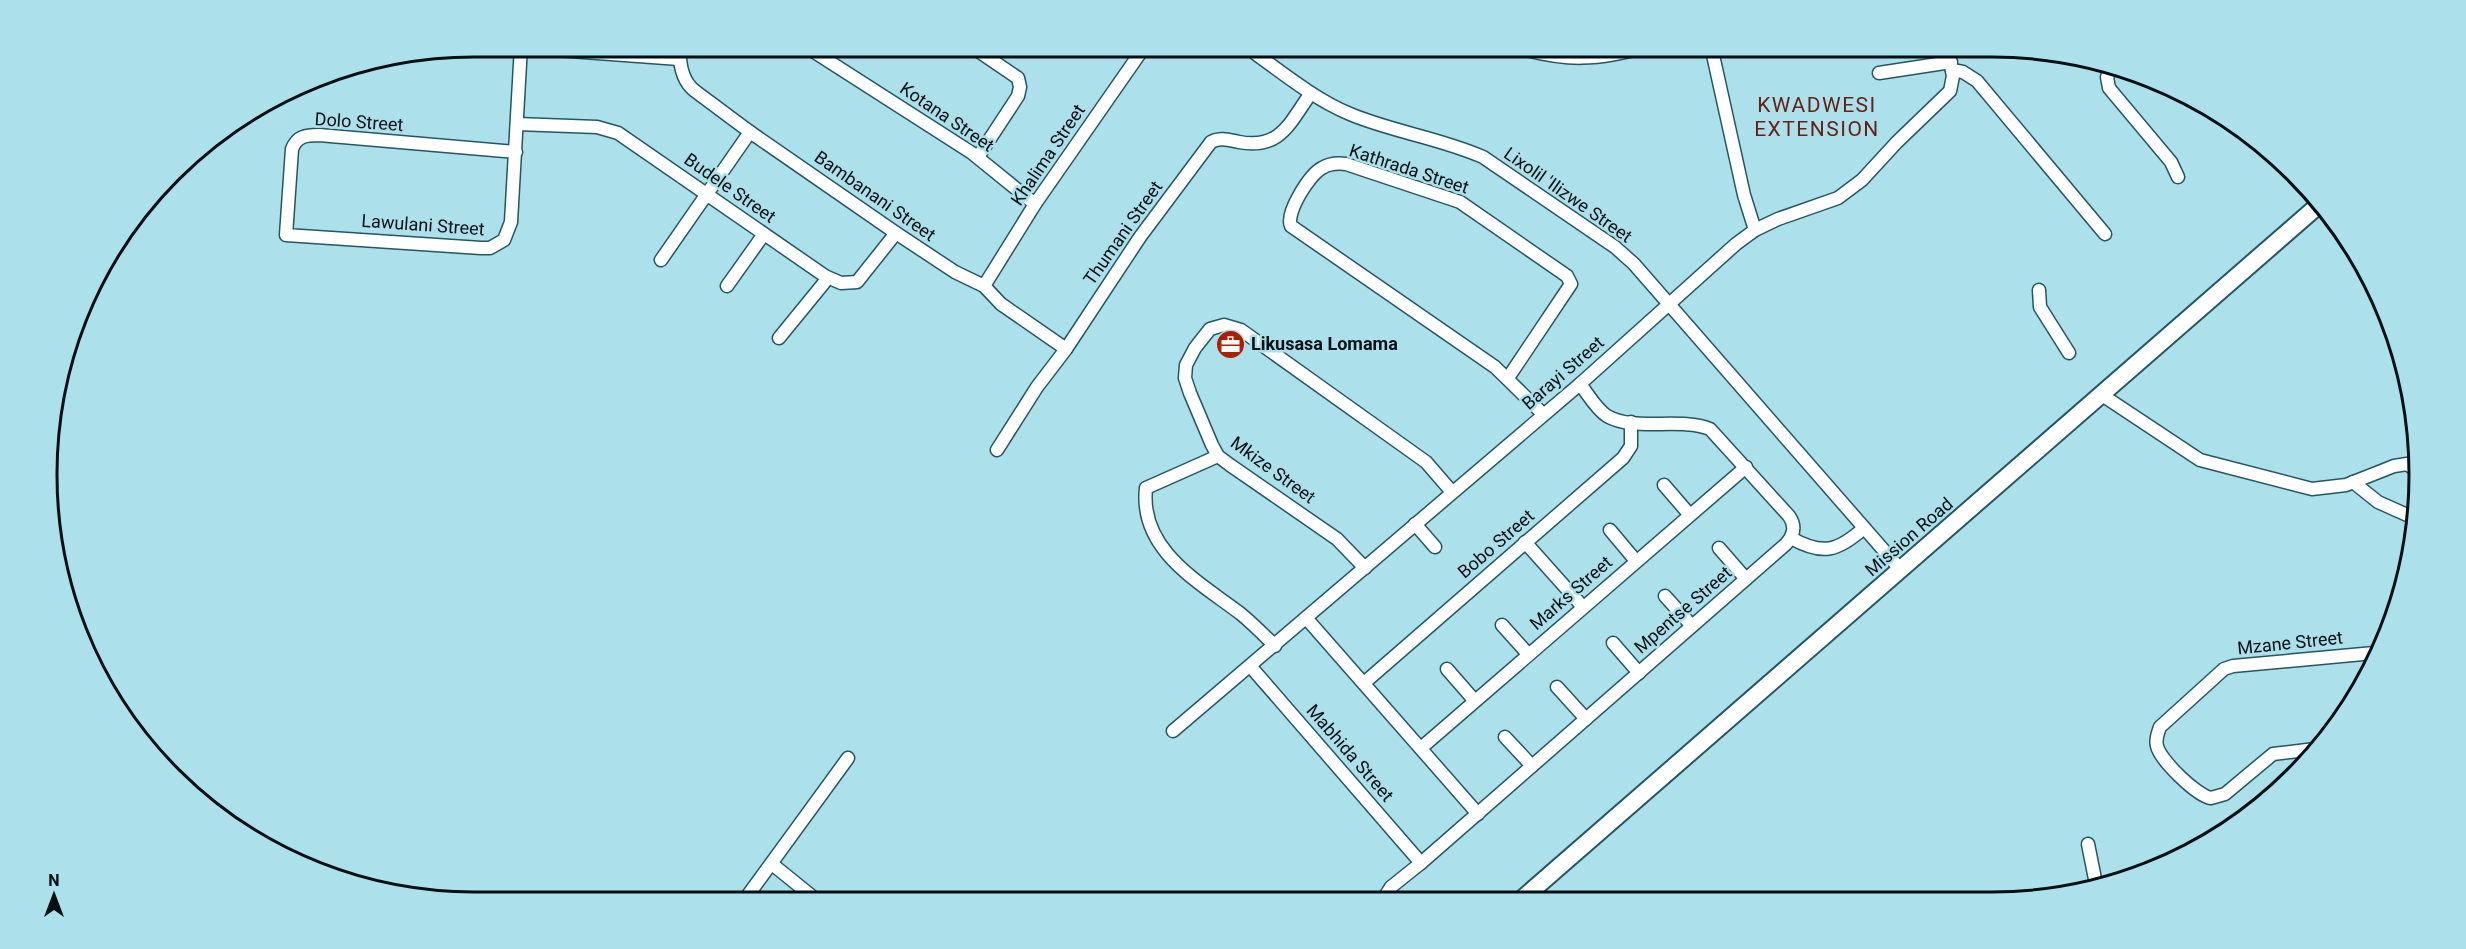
<svg xmlns="http://www.w3.org/2000/svg" width="2466" height="949" font-family="Roboto,sans-serif">
<rect width="100%" height="100%" fill="#ace0eb"/>
<g fill="none" stroke-linecap="round" stroke-linejoin="round">
<defs>
<g id="street">
<path d="M503,46l176,13"/>
<path d="M680,46c-1,17 1,34 15,45l55,41 146,101 59,39 29,14 17,18 65,45"/>
<path d="M805,46l167,107 63,51"/>
<path d="M971,46l47,32 2,9 -2,9 -40,61"/>
<path d="M1245,46c34,24 67,52 105,68 43,18 90,24 133,43l132,90 19,17 267,306"/>
<path d="M1511,46c60,17 82,14 141,0"/>
<path d="M1711,46l33,149 11,35"/>
<path d="M2113,65l-6,12 2,11 62,74 7,15"/>
<path d="M1952,70l11,2 14,9 128,153"/>
<path d="M1879,73l72,-11"/>
<path d="M517,124l80,3 21,6 207,143 16,7 16,-1 39,-49"/>
<path d="M516,152l-197,-17c-13,0 -22,1 -27,14l-6,86 195,13h9l14,-8 7,-18 10,-176"/>
<path d="M661,260l89,-128"/>
<path d="M727,286l37,-52"/>
<path d="M984,286l51,-82 110,-158"/>
<path d="M2039,290l1,17 29,46"/>
<path d="M779,338l49,-60"/>
<path d="M1508,378l63,-94 -4,-8 -107,-74 -114,-38c-8,-1 -16,-1 -24,4 -12,6 -37,45 -31,58l204,141 48,47"/>
<path d="M2102,395l98,65 112,29 34,-4 48,-19 13,-2 11,8"/>
<path d="M997,450l40,-63 29,-38 74,-112 71,-95c9,-5 18,-2 28,0 42,8 51,-20 72,-49"/>
<path d="M1218,456l-72,32c-7,62 53,94 95,126 12,10 23,21 34,32"/>
<path d="M2353,482l25,20 38,17"/>
<path d="M1664,485l25,29"/>
<path d="M1415,524l20,23"/>
<path d="M1610,530l26,31"/>
<path d="M1791,538c32,18 47,13 73,-10"/>
<path d="M1525,542l58,65"/>
<path d="M1719,548l27,31"/>
<path d="M1365,568l-28,-29 -107,-74 -12,-9 -6,-11 -22,-52 -5,-15 1,-13 9,-17 15,-19 14,-4 17,5 185,132 26,30"/>
<path d="M1665,596l27,30"/>
<path d="M1307,619l171,195"/>
<path d="M1502,625l26,29"/>
<path d="M1613,643l26,30"/>
<path d="M1251,667l170,196"/>
<path d="M1447,669l27,31"/>
<path d="M1364,683l259,-225 8,-12v-24"/>
<path d="M1557,687l29,32"/>
<path d="M1173,731l407,-347 156,-140 19,-14 23,-11 60,-21 24,-18 35,-38 53,-51 3,-15 -6,-30"/>
<path d="M1505,737l27,29"/>
<path d="M1421,748l325,-281"/>
<path d="M2315,749l-42,5 -48,40 -14,4c-14,-2 -51,-38 -54,-52 -2,-7 1,-13 3,-19l64,-58 9,-3 141,-13"/>
<path d="M2088,844l8,40"/>
<path d="M772,864l47,38"/>
<path d="M1383,900l8,-13 30,-24 365,-319c8,-9 10,-18 3,-28l-79,-87c-31,-12 -75,3 -103,-13 -11,-7 -19,-22 -27,-32"/>
<path d="M743,902l105,-144"/>
</g>
<path id="secondary" d="M1521,900l800,-697"/>
</defs>
<!-- street casing -->
<use href="#street" stroke="#255761" stroke-width="15"/>
<!-- secondary casing -->
<use href="#secondary" stroke="#255761" stroke-width="20"/>
<!-- street -->
<use href="#street" stroke="#fff" stroke-width="12"/>
<!-- secondary -->
<use href="#secondary" stroke="#fff" stroke-width="16"/>
</g>
<!-- icons -->
<defs>
<symbol id="office-disc" viewBox="-11 -11 22 22"><circle r="9.5" fill="#ad1f00" stroke="#ace0eb"/><path d="M-6-3h4V-5.5h4V-3h4V5H-6ZM-1-4.5V-3h2v-1.5ZM-6 0V1H6V0Z" fill="#fff"/></symbol>
</defs>
<g fill-rule="evenodd">
<use href="#office-disc" x="1214" y="328" width="33" height="33"/>
</g>
<g text-anchor="middle" stroke-width="5" stroke-linejoin="round" paint-order="stroke">
<!-- street labels -->
<g font-size="18" fill="#000f14" stroke="#ace0eb">
<text transform="translate(947 117) rotate(34)" y="6">Kotana Street</text>
<text transform="translate(359 122) rotate(4)" y="6">Dolo Street</text>
<text transform="translate(1048 155) rotate(-56)" y="6">Khalima Street</text>
<text transform="translate(1409 169) rotate(18)" y="6">Kathrada Street</text>
<text transform="translate(730 188) rotate(35)" y="6">Budele Street</text>
<text transform="translate(1568 195) rotate(35)" y="6">Lixolil 'Ilizwe Street</text>
<text transform="translate(875 196) rotate(35)" y="6">Bambanani Street</text>
<text transform="translate(423 225) rotate(4)" y="6">Lawulani Street</text>
<text transform="translate(1123 233) rotate(-55)" y="6">Thumani Street</text>
<text transform="translate(1563 373) rotate(-41)" y="6">Barayi Street</text>
<text transform="translate(1273 470) rotate(36)" y="6">Mkize Street</text>
<text transform="translate(1909 537) rotate(-41)" y="6">Mission Road</text>
<text transform="translate(1496 544) rotate(-41)" y="6">Bobo Street</text>
<text transform="translate(1571 593) rotate(-41)" y="6">Marks Street</text>
<text transform="translate(1683 610) rotate(-41)" y="6">Mpentse Street</text>
<text transform="translate(2290 643) rotate(-6)" y="6">Mzane Street</text>
<text transform="translate(1350 753) rotate(49)" y="6">Mabhida Street</text>
</g>
<!-- poi labels -->
<g font-size="18" font-weight="bold" fill="#000f14" stroke="#ace0eb" text-anchor="start">
<text x="1251" y="350">Likusasa Lomama</text>
</g>
<!-- quarter labels -->
<g font-size="21" letter-spacing="1.5" fill="#652215" stroke="#ace0eb">
<text x="1817" y="112">KWADWESI<tspan x="1817" dy="24">EXTENSION</tspan></text>
</g>
</g>
<!-- crop -->
<path d="M0 0H2466V949H0ZM474 57H1992A417 417 0 0 1 2409 474V475A417 417 0 0 1 1992 892H474A417 417 0 0 1 57 475V474A417 417 0 0 1 474 57Z" fill="#ace0eb" fill-rule="evenodd"/>
<path fill="none" stroke="#000f14" stroke-width="3" d="M474 57H1992A417 417 0 0 1 2409 474V475A417 417 0 0 1 1992 892H474A417 417 0 0 1 57 475V474A417 417 0 0 1 474 57Z"/>
<!-- north arrow -->
<g transform="translate(54 895)" stroke="#ace0eb" stroke-width="4.5" paint-order="stroke">
<path d="M0-4.5L10 22L0 15L-10 22Z" fill="#000f14"/>
<text y="-9" font-size="16" font-weight="bold" text-anchor="middle" fill="#000f14">N</text>
</g>
</svg>
